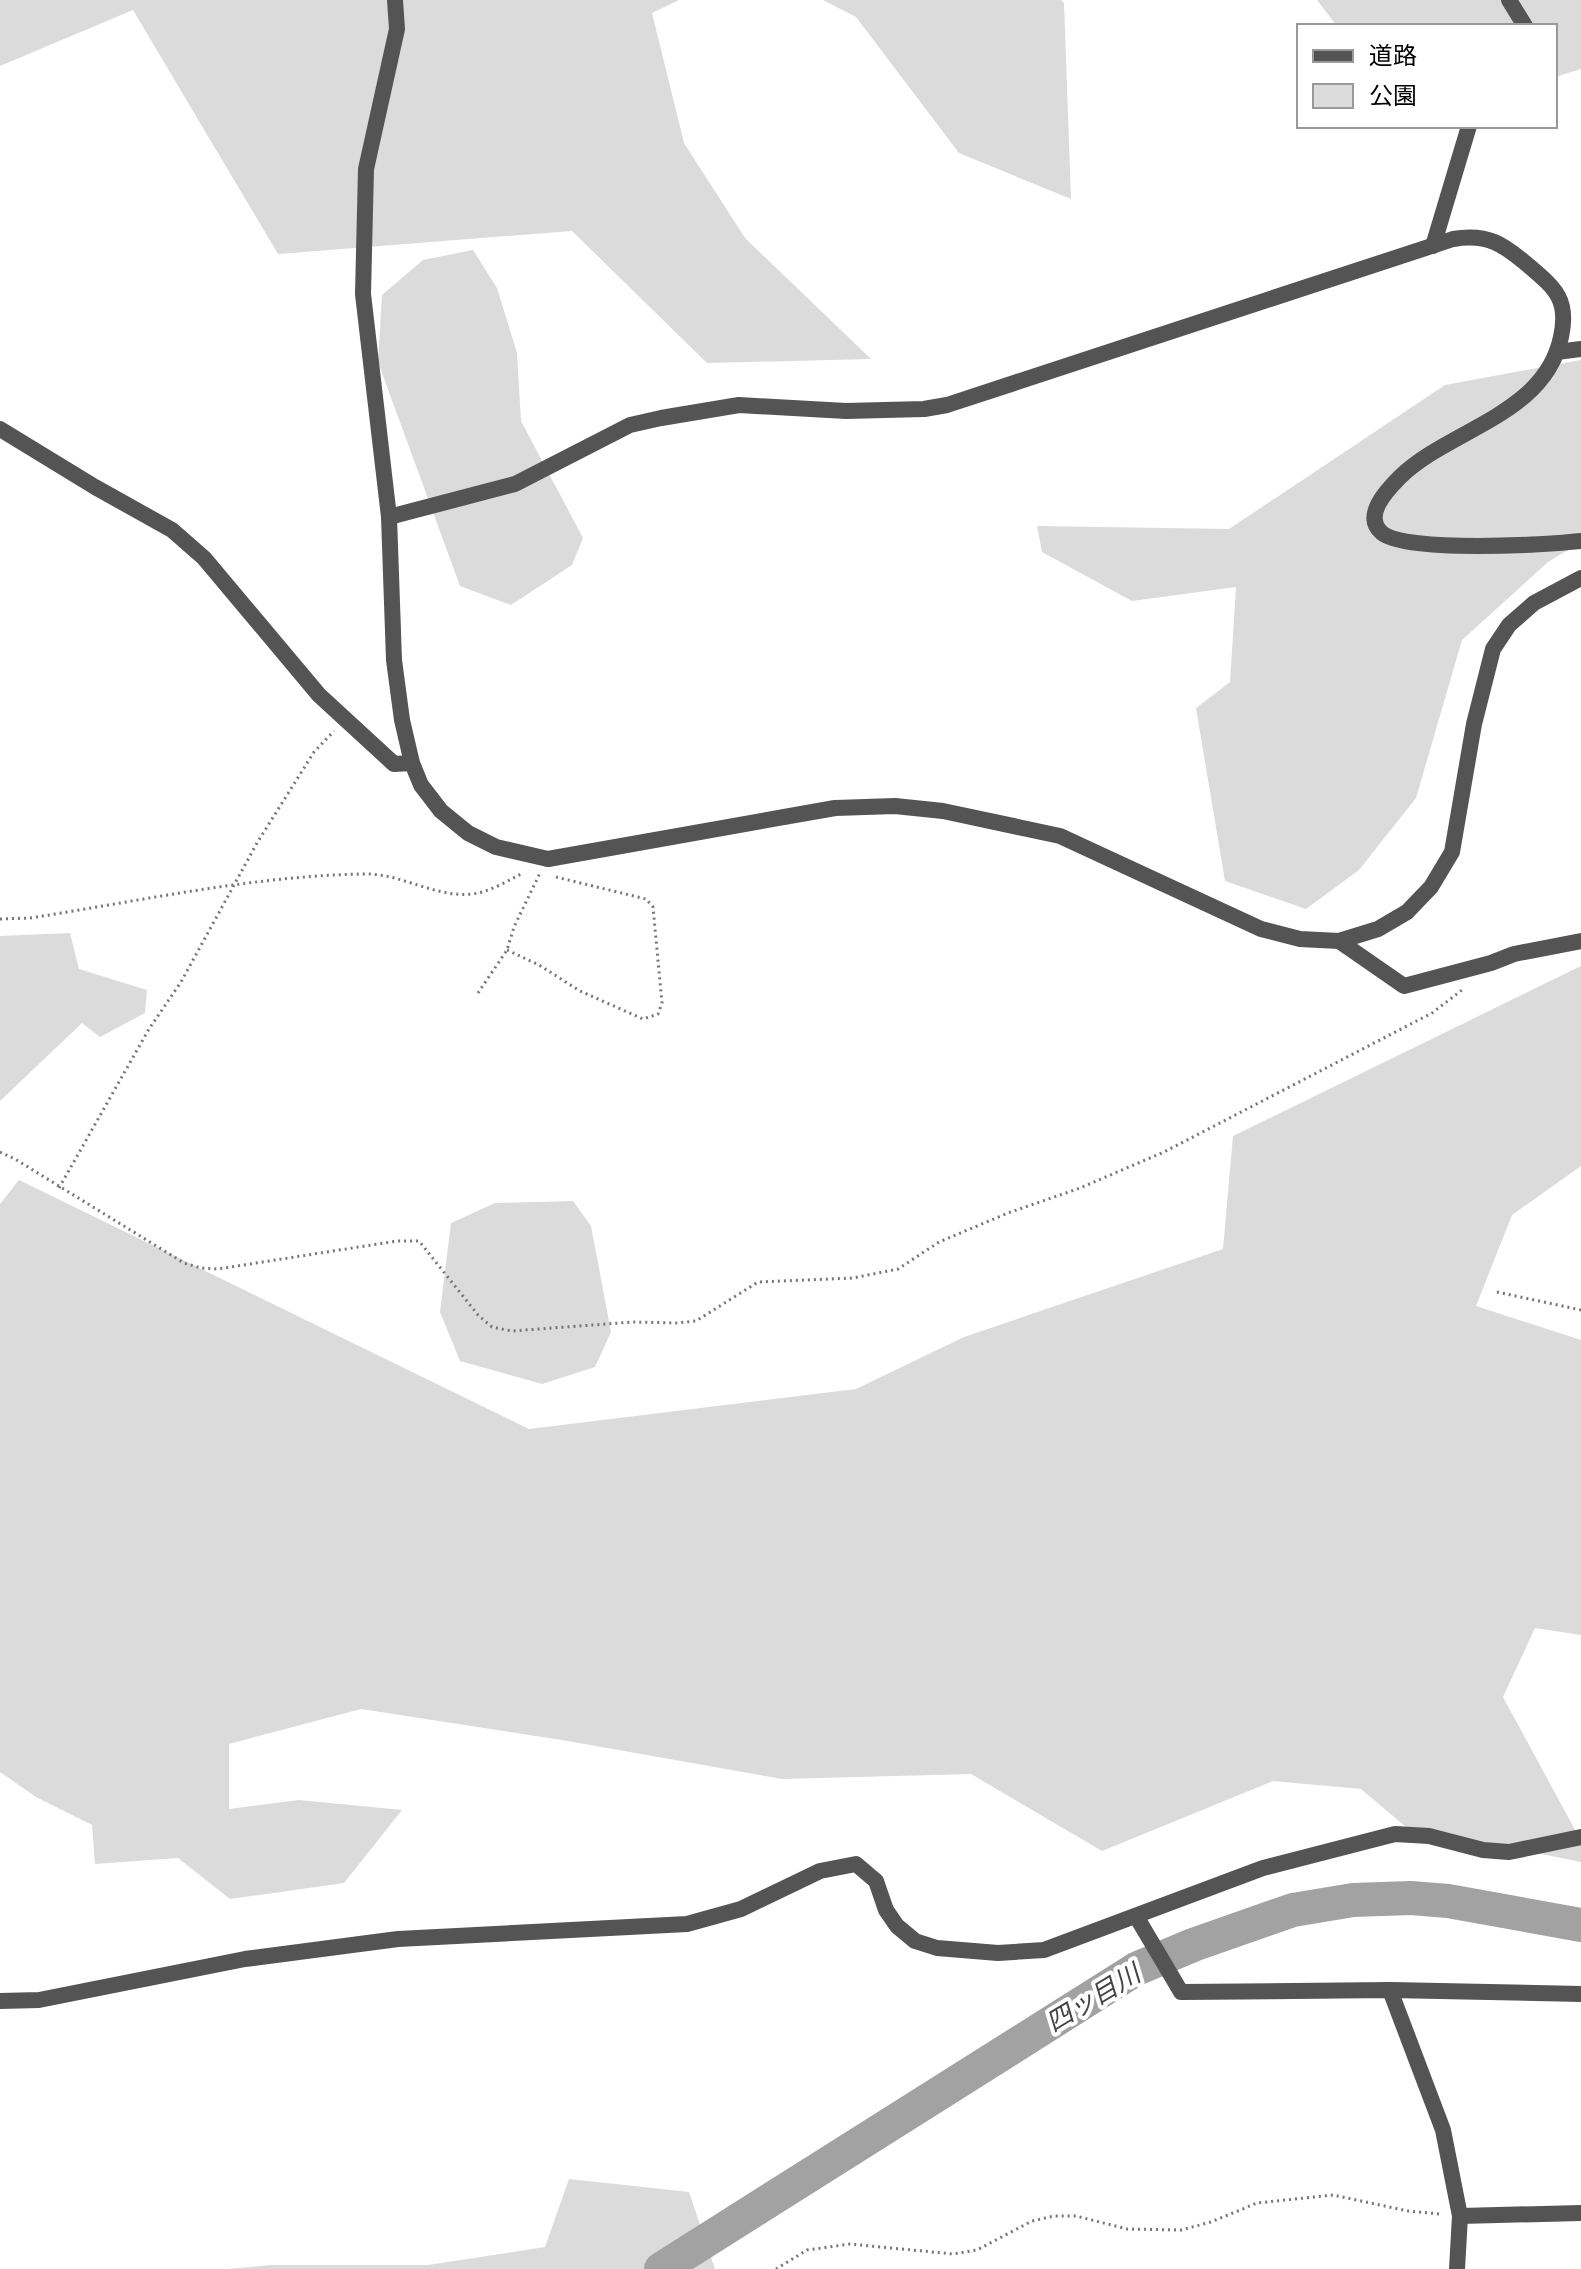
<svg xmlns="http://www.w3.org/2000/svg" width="1581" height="2269" font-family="'Archivo Narrow','Noto Sans JP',sans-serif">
<rect width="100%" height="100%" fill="#fff"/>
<!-- green -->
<g fill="#dbdbdb">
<path d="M0,0h679l-27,13 32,130 61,95 126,121 -164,4 -135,-132 -294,23 -145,-244 -133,56z"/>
<path d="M823,0h238l3,3 7,196 -112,-46 -103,-136z"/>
<path d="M1317,0h264v69l-26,8v-51h-218z"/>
<path d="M473,250l24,38 20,65 4,68 62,117 -11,27 -61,40 -51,-19 -82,-224 4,-67 41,-35z"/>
<path d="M1581,360v182l-33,20 -86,78 -46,158 -57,72 -53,39 -81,-28 -29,-173 34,-26 6,-95 -104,14 -90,-49 -5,-26 192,3 216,-144z"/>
<path d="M70,933l9,36 68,21 -2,23 -45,24 -18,-14 -82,78v-165z"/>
<path d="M1581,966v200l-69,49 -36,91 105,34v295l-46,-7 -32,69 78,144v21l-175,-35 -45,-38 -88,-8 -171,70 -131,-77 -189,5 -220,-39 -201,-31 -132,35v65l70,-9 103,10 -58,73 -114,16 -52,-41 -83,6 -3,-39 -56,-28 -36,-25v-568l19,-24 510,249 327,-40 108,-52 259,-88 10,-113z"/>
<path d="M573,1201l18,25 20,106 -16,35 -53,17 -82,-23 -20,-49 11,-89 44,-20z"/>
<path d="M569,2179l120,13 26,77h-487l43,-4h157l117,-18z"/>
</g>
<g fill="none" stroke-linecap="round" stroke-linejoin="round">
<!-- river -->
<path stroke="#a2a2a2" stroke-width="34" d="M661,2269l475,-300 57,-24 100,-35 60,-10 58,-2 37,3 133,24"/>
<!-- path -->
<g stroke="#767676" stroke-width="3" stroke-dasharray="2 4" stroke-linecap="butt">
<path d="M0,919l30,-1c111,-17 221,-42 334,-44 37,-1 71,24 108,20 18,-2 35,-13 51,-21"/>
<path d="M507,950l32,15 41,26 63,28 15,-5 4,-11 -9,-96 -7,-8 -90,-22"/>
<path d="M478,993l29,-43 7,-23 26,-54"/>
<path d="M0,1152l15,7 169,104 17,5 17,1 179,-28h22l59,74 14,12 20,4 121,-9 43,1 20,-2 62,-39 95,-4 45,-9 41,-27 69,-29 72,-25 84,-36 268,-139 30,-23"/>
<path d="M59,1188l90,-159 32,-47 76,-139 57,-91 20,-21"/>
<path d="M1497,1292l84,18"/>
<path d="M776,2269l31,-19 43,-6 103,10 24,-4 55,-29 22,-5h22l51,13 54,1 30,-8 46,-19 76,-8 75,16 32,3"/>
</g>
<!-- minor -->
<g stroke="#545454" stroke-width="16">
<path d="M395,0l2,29 -31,140 -3,125 26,223 5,143 8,60 10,43 9,22 20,26 27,22 28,14 52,12"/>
<path d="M1509,0l16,26"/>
<path d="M1433,246l36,-120"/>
<path d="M1557,352l24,-3"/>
<path d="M0,429l95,58 77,43 32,28 115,137 75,69 18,-1"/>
<path d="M389,517l126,-33 115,-59 31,-7 78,-13 107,6 78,-2 23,-4 506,-166c35,-6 50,5 76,27 27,23 40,34 32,71 -16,78 -112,92 -161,140 -13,13 -38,39 -18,56 24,20 164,12 199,8"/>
<path d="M1339,941l65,45 87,-23 23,-9 67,-13"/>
<path d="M1136,1916l45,76 209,-2 191,4"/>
<path d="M1390,1990l53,140 17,86 -3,53"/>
<path d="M0,2001l39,-1 206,-41 153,-20 289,-15 54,-15 79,-38 36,-7 20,17 10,29 11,16 18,15 22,7 61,5 46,-3 219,-82 132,-34 34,2 54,14 26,2 72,-15"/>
<path d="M1460,2216l121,-3"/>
</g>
<!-- tertiary -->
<path stroke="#545454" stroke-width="16" d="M548,859l287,-51 60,-2 48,5 117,25 201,93 39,10 39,2 39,-12 29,-17 24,-25 21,-35 22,-128 19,-75 16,-24 25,-22 47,-25"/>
</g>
<g text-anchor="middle" stroke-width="8" stroke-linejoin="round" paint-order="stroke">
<!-- water labels -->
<g font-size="26" font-style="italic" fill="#434343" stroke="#fff">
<text transform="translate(1093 1998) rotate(-31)" y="9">四ッ目川</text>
</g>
</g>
<!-- legend -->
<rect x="1297" y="24" width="260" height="104" fill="#ffffff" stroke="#999999" stroke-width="2"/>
<rect x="1313" y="50" width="40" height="12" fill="#545454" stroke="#999999" stroke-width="2"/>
<text x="1369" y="64" font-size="24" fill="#000000">道路</text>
<rect x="1313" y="84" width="40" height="24" fill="#dbdbdb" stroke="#999999" stroke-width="2"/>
<text x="1369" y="104" font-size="24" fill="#000000">公園</text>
</svg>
